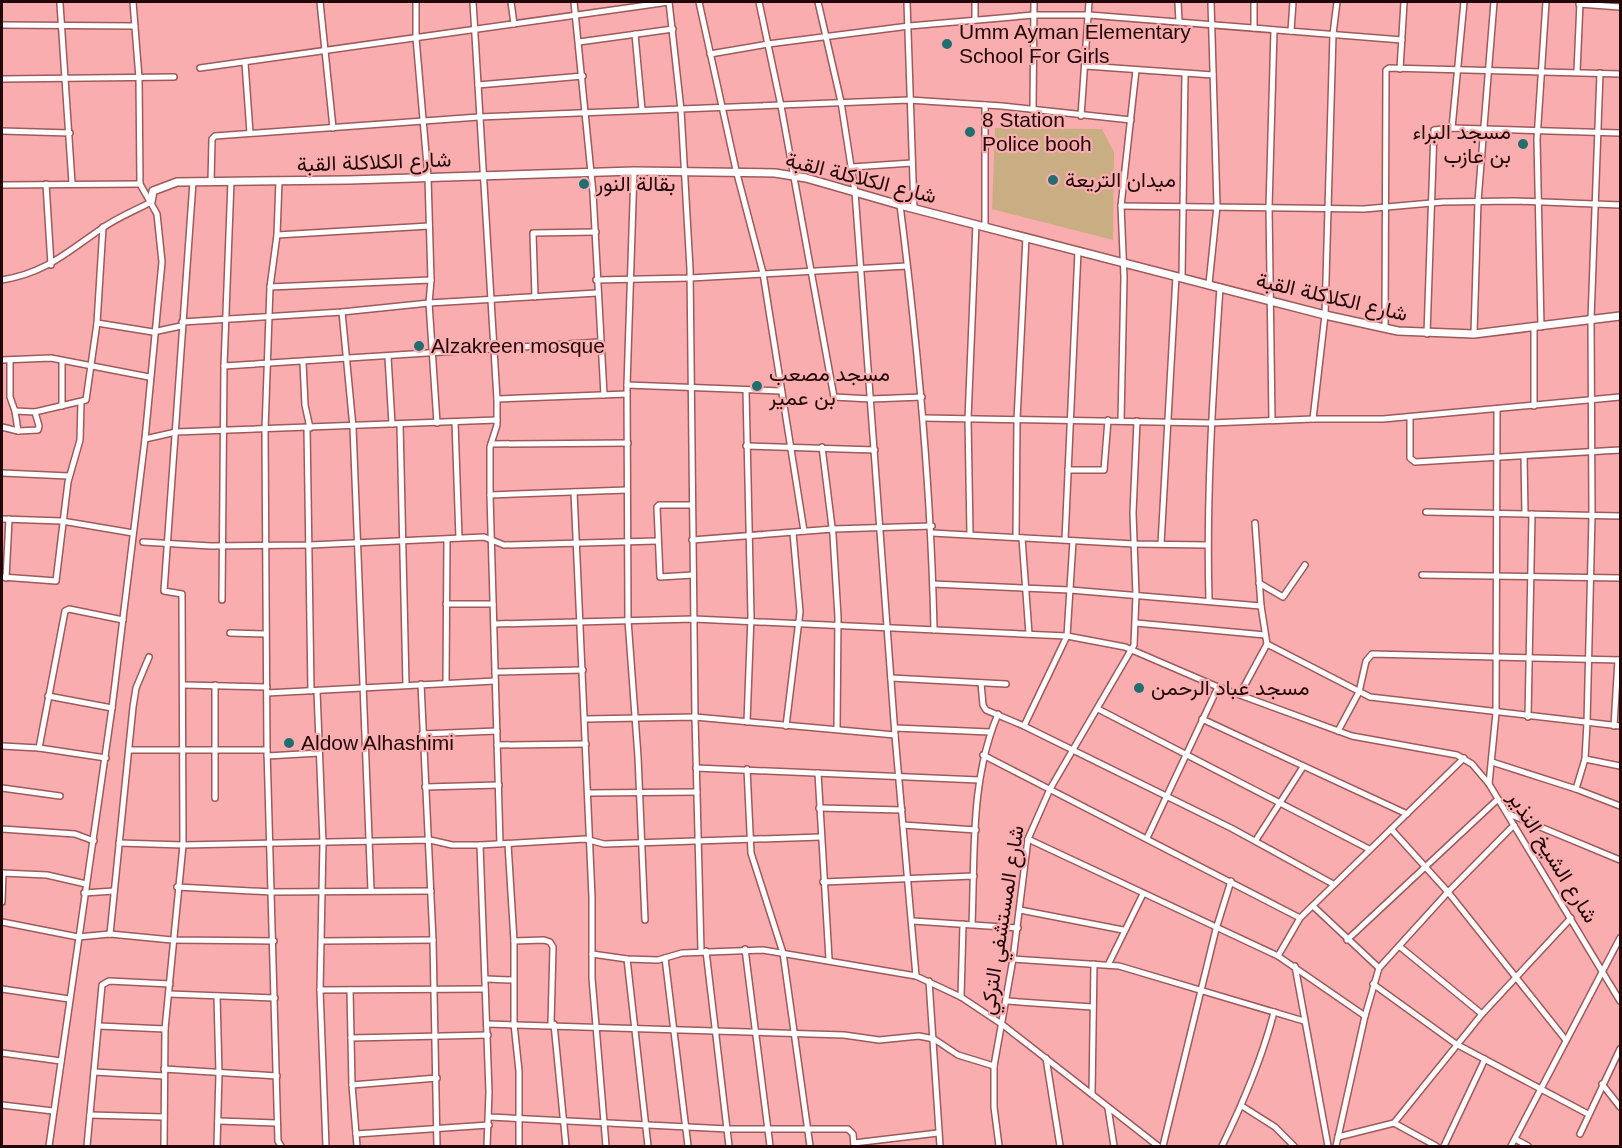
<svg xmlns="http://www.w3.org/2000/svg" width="1622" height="1148" font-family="Arial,Vazirmatn,sans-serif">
<rect width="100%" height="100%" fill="#faadae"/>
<!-- grass -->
<path fill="#c9ae84" d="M995,128l107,1 12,23 -1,88 -121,-31z"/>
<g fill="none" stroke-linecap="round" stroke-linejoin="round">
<defs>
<g id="minor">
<path d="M320,2l13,126"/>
<path d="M416,2v36l12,139 3,103 -2,23 8,120"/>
<path d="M473,2l24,397v26l-7,22v48l10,349"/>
<path d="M511,2l3,22"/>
<path d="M574,2l19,191 11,202"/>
<path d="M669,2l12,108 9,159 5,448 6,234"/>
<path d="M699,2l37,168 27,103 41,258"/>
<path d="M759,2l22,104 53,291 37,2 51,-2"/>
<path d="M818,2l23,100 14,90 40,543 21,241"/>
<path d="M907,2l7,207"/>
<path d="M975,2v18"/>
<path d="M1178,2l1,19"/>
<path d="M60,4l12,179"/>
<path d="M1579,4l41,3"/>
<path d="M2,25l133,1"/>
<path d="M1254,28v-26"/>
<path d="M1291,31l2,-29"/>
<path d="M635,34l7,76"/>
<path d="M579,42l94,-13"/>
<path d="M710,54l58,-10 141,-18 125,-11h55l313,25"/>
<path d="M245,63l5,70"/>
<path d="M1086,66l127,9"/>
<path d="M200,68l469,-66"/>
<path d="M1400,69l4,-67"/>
<path d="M1577,72l3,-70"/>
<path d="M2,79l172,-2"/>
<path d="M478,85l105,-9"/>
<path d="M985,105v121"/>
<path d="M1033,109l1,-107"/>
<path d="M1081,116l8,-114"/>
<path d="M1452,128l12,-126"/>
<path d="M2,131l68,2"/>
<path d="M852,167l60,-4"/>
<path d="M634,171l-7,214 1,235 10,137 7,163"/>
<path d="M279,181l-2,54 -7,52 -5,143 2,320 11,391 3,5"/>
<path d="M211,182l1,-43 3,-3 264,-19 430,-17 93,6 129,14"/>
<path d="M46,184l5,81"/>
<path d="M2,185l138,-1"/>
<path d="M900,205c18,142 31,282 34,425"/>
<path d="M1121,206l243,3 79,-7 73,-1 104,4"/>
<path d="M277,235l152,-9"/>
<path d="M1182,278l3,-204"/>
<path d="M2,280c43,-7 64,-27 99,-51 15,-11 33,-18 50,-27"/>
<path d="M596,280l94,-2 217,-12"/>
<path d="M1209,284l8,-78 -6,-204"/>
<path d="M270,287l161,-7"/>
<path d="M535,297l-2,-64 63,-1"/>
<path d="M342,312l11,115 18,463"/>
<path d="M182,322l160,-10 87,-9 168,-10"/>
<path d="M97,323l56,9 28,-6"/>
<path d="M1534,327v79"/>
<path d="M1541,327l-4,-188 9,-137"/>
<path d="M1385,328l1,-258 3,-2 231,6"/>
<path d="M1427,334l7,-204 18,-2 168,5"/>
<path d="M1474,334l4,-133 16,-199"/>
<path d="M388,357l4,67"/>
<path d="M2,360l49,-2 98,19"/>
<path d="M10,360v37l5,14 3,20"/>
<path d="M303,363l2,42 5,23"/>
<path d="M224,366l376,-24"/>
<path d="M627,385l154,6"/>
<path d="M746,390l5,226 -4,106"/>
<path d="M497,399l130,-5"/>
<path d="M62,406v-45"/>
<path d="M15,411l20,1 51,-12 11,-77 6,-96"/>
<path d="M1410,417v41l5,4 205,-12"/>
<path d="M924,418l287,5 102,-4h70l237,-22"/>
<path d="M1313,419l12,-104 8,-281 4,-32"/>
<path d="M1272,420l-3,-213 5,-177"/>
<path d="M1121,421l3,-144 -3,-71 15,-136"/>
<path d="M455,422l4,116"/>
<path d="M400,424l6,260"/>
<path d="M2,427l16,4 20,-1 1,-4 -4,-14"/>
<path d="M307,428l4,263"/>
<path d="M145,439l31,-7 321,-12"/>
<path d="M491,444l137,-1"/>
<path d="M746,446l129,4"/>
<path d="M822,447l11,88 5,82 -1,112"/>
<path d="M1524,456l1,58"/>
<path d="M1068,470h36l4,-50"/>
<path d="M2,473l67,3"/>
<path d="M574,492l18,405v81l14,168"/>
<path d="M490,495l137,-5"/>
<path d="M692,505h-33l-2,2 3,70 33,-2"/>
<path d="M1426,512l194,4"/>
<path d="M2,519l60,2 71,12"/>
<path d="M932,533l202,11 73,1"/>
<path d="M970,534l-2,-115 8,-195"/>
<path d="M1016,537l1,-117 9,-183"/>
<path d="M1022,538l7,96"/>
<path d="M692,540l141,-11 99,-3"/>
<path d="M1065,540l13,-289"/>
<path d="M143,542l68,4 99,-1 174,-8 20,8 153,-4"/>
<path d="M1161,544l15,-268"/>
<path d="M1422,575l198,3"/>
<path d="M2,577l54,4 12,-99 12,-42 1,-38"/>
<path d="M6,578l3,-59"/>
<path d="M1259,583l24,14 22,-32"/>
<path d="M933,584l137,6 191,16"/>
<path d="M222,600l2,-234 7,-185"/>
<path d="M1209,600c-3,-104 4,-208 11,-313"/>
<path d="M446,604h47"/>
<path d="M1136,623l129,12"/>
<path d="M494,624l200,-5 373,17 58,11 93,40 134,49 105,19 15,9 17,20 131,217"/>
<path d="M230,633l36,1"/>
<path d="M1267,644l103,53 250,29"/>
<path d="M495,672l88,-2"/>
<path d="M891,678l115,6"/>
<path d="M446,682l1,-142"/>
<path d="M981,683l2,22 3,5 38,16 207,102 102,56"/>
<path d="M421,684l12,256 4,206"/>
<path d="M184,685l83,2"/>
<path d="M317,691l6,152 -3,147 6,156"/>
<path d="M267,693l228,-12"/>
<path d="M1240,694l27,-50 -6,-38 -6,-83"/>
<path d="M48,696l64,12"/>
<path d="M1098,709l271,140"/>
<path d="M1528,717l4,-203"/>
<path d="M585,719l110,-2 200,18"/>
<path d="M1202,719l205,95"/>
<path d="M786,726l14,-114 -7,-79"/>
<path d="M1024,726l43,-90 6,-95"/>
<path d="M1614,726l4,-66"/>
<path d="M895,728l95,4"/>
<path d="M1338,731l21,-39 7,-31 6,-7 248,6"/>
<path d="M422,734l75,-3"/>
<path d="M497,745l89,-1"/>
<path d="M2,746l37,2 67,10"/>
<path d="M39,748l26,-137 4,-2 54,11"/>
<path d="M129,750h138"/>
<path d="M983,755l317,163"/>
<path d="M267,756l52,-3"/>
<path d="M1585,759l35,7"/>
<path d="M1492,762l84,27 44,17"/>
<path d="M696,768l283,12"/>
<path d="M747,769l4,84 32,100 27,193"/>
<path d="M818,773l11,186"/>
<path d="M1489,784l7,-71 1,-303"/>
<path d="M425,787l74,-2"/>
<path d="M2,788l58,8"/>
<path d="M1576,789l9,-30 2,-36 5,-207 -1,-197 9,-246"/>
<path d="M588,793l109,-1"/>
<path d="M215,798v-113"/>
<path d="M819,808l83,2"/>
<path d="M1509,814l111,46"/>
<path d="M903,825l73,5"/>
<path d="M2,829l73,5 19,7"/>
<path d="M1391,829l57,63 117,147"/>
<path d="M1147,838l71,-151"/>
<path d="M1028,839l250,117 87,60"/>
<path d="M1256,840l47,-73"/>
<path d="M119,843l64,2 247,-5 22,5h28l105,-6 19,5 217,-7"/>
<path d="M508,844l6,97v83l5,47v75"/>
<path d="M480,845l9,247 -2,54"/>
<path d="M2,873l45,2 39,9"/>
<path d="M823,882l151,-6"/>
<path d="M177,887l95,5 159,-1"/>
<path d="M84,893l30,-2"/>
<path d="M2,902l1,-29"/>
<path d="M1313,906l66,62"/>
<path d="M1020,910l103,20"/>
<path d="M913,921l105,7"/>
<path d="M2,922l76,15 32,-3 62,6 102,1"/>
<path d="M972,924c3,-71 -2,-144 26,-210"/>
<path d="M110,934l23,-227 3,-19 13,-31"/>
<path d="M1347,940l151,-141"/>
<path d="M322,941l111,-1"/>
<path d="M514,941l30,-1 6,2 3,5 -2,77"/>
<path d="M1399,946l83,68"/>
<path d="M745,949l25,197"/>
<path d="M706,951l23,195"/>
<path d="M592,954l35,5 31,1 24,-7 81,-3 153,26 45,21 42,28 155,121"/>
<path d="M1278,956l22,-38 164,-160"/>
<path d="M665,958l23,188"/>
<path d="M627,959l21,187"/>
<path d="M1013,959l106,7 185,55"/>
<path d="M1108,965l35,-71"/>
<path d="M1295,966l33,180"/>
<path d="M486,979l27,1"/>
<path d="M929,981l11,165"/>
<path d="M1373,984l83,60 132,70"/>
<path d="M2,989l67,10"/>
<path d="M320,990l165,-1"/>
<path d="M350,990l2,95 5,61"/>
<path d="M169,994l106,4"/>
<path d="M961,997l2,-73"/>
<path d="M1007,1001l85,6"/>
<path d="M487,1024l357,11 35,5 40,-4 15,3 24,16 36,11"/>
<path d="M554,1024l12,122"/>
<path d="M99,1026l66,3"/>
<path d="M351,1038l137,-3"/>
<path d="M2,1053l59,8"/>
<path d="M1046,1058l14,88"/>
<path d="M164,1069l113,7"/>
<path d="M94,1072l70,4"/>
<path d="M1602,1084l18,23"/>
<path d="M352,1085l85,-7"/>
<path d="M1092,1094l2,-130"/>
<path d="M2,1105l51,6"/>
<path d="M1242,1106l33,21 19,19"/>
<path d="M1108,1108l6,38"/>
<path d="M90,1115l74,2"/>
<path d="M489,1117l239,12h120l5,5 1,12"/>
<path d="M218,1121l59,2"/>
<path d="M1394,1123l88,-109 89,-96"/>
<path d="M356,1134l133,-9"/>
<path d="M1580,1134l40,-85"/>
<path d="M1338,1137l56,-14 42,23"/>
<path d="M1515,1139l13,7"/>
<path d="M854,1143l84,-10"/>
<path d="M49,1146l63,-438 33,-269 17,-177 -5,-48 -17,-30 -1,-106 -6,-76"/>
<path d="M87,1146l15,-161 7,-4 61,3"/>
<path d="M164,1146l1,-117 18,-184 -1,-251 -18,-3 29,-409"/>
<path d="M217,1146l2,-73 -2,-77"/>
<path d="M999,1146l-5,-39v-41l19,-107 15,-120 22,-50 84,-144 2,-50 -3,-82 4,-92"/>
<path d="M1163,1146l53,-217 15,-48"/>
<path d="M1222,1146c21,-43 40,-87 52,-134"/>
<path d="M1336,1146l29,-130 14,-48 69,-76 66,-67"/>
<path d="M1444,1146l41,-87"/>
<path d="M1511,1146l109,-208"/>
</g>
<path id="tertiary" d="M151,202l2,-11 24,-9 172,-2 285,-9 141,2 31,5 94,27 425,110 73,16 76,3 146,-18"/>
</defs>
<!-- minor casing -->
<use href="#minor" stroke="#9e595b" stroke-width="8"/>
<!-- tertiary casing -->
<use href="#tertiary" stroke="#9e595b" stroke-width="10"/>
<!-- minor -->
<use href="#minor" stroke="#fff" stroke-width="5"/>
<!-- tertiary -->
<use href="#tertiary" stroke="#fff" stroke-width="7"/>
</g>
<!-- markers -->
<g fill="#226d70" stroke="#faadae" stroke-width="2">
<circle cx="947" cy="44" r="6"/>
<circle cx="970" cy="132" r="6"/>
<circle cx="1523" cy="144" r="6"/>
<circle cx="1053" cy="180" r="6"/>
<circle cx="584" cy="184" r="6"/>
<circle cx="419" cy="346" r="6"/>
<circle cx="757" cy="386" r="6"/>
<circle cx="1139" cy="688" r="6"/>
<circle cx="289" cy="743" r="6"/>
</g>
<g text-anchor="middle" stroke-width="4.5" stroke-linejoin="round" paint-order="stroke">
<!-- poi labels -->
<g font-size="21" fill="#210709" stroke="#faadae" text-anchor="start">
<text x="959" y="39">Umm Ayman Elementary<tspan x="959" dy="24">School For Girls</tspan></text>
<text x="982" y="127">8 Station<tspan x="982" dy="24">Police booh</tspan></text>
<text x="1511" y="139" text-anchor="end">مسجد البراء<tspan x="1511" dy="24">بن عازب</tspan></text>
<text x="1065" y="187">ميدان التريعة</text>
<text x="596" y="191">بقالة النور</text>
<text x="431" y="353">Alzakreen mosque</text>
<text x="769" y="381">مسجد مصعب<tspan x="769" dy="24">بن عمير</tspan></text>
<text x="1151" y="695">مسجد عباد الرحمن</text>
<text x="301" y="750">Aldow Alhashimi</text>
</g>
<!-- street labels -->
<g font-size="21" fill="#210709" stroke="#faadae">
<text transform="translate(374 162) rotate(-2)" y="7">شارع الكلاكلة القبة</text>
<text transform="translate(861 178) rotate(14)" y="7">شارع الكلاكلة القبة</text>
<text transform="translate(1332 297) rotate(13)" y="7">شارع الكلاكلة القبة</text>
<text transform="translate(1553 857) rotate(58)" y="7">شارع الشيخ النذير</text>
<text transform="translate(1002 920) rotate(-81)" y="7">شارع المستشفي التركي</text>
</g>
</g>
<!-- border -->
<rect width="1622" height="1148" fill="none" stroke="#210709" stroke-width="6"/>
</svg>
